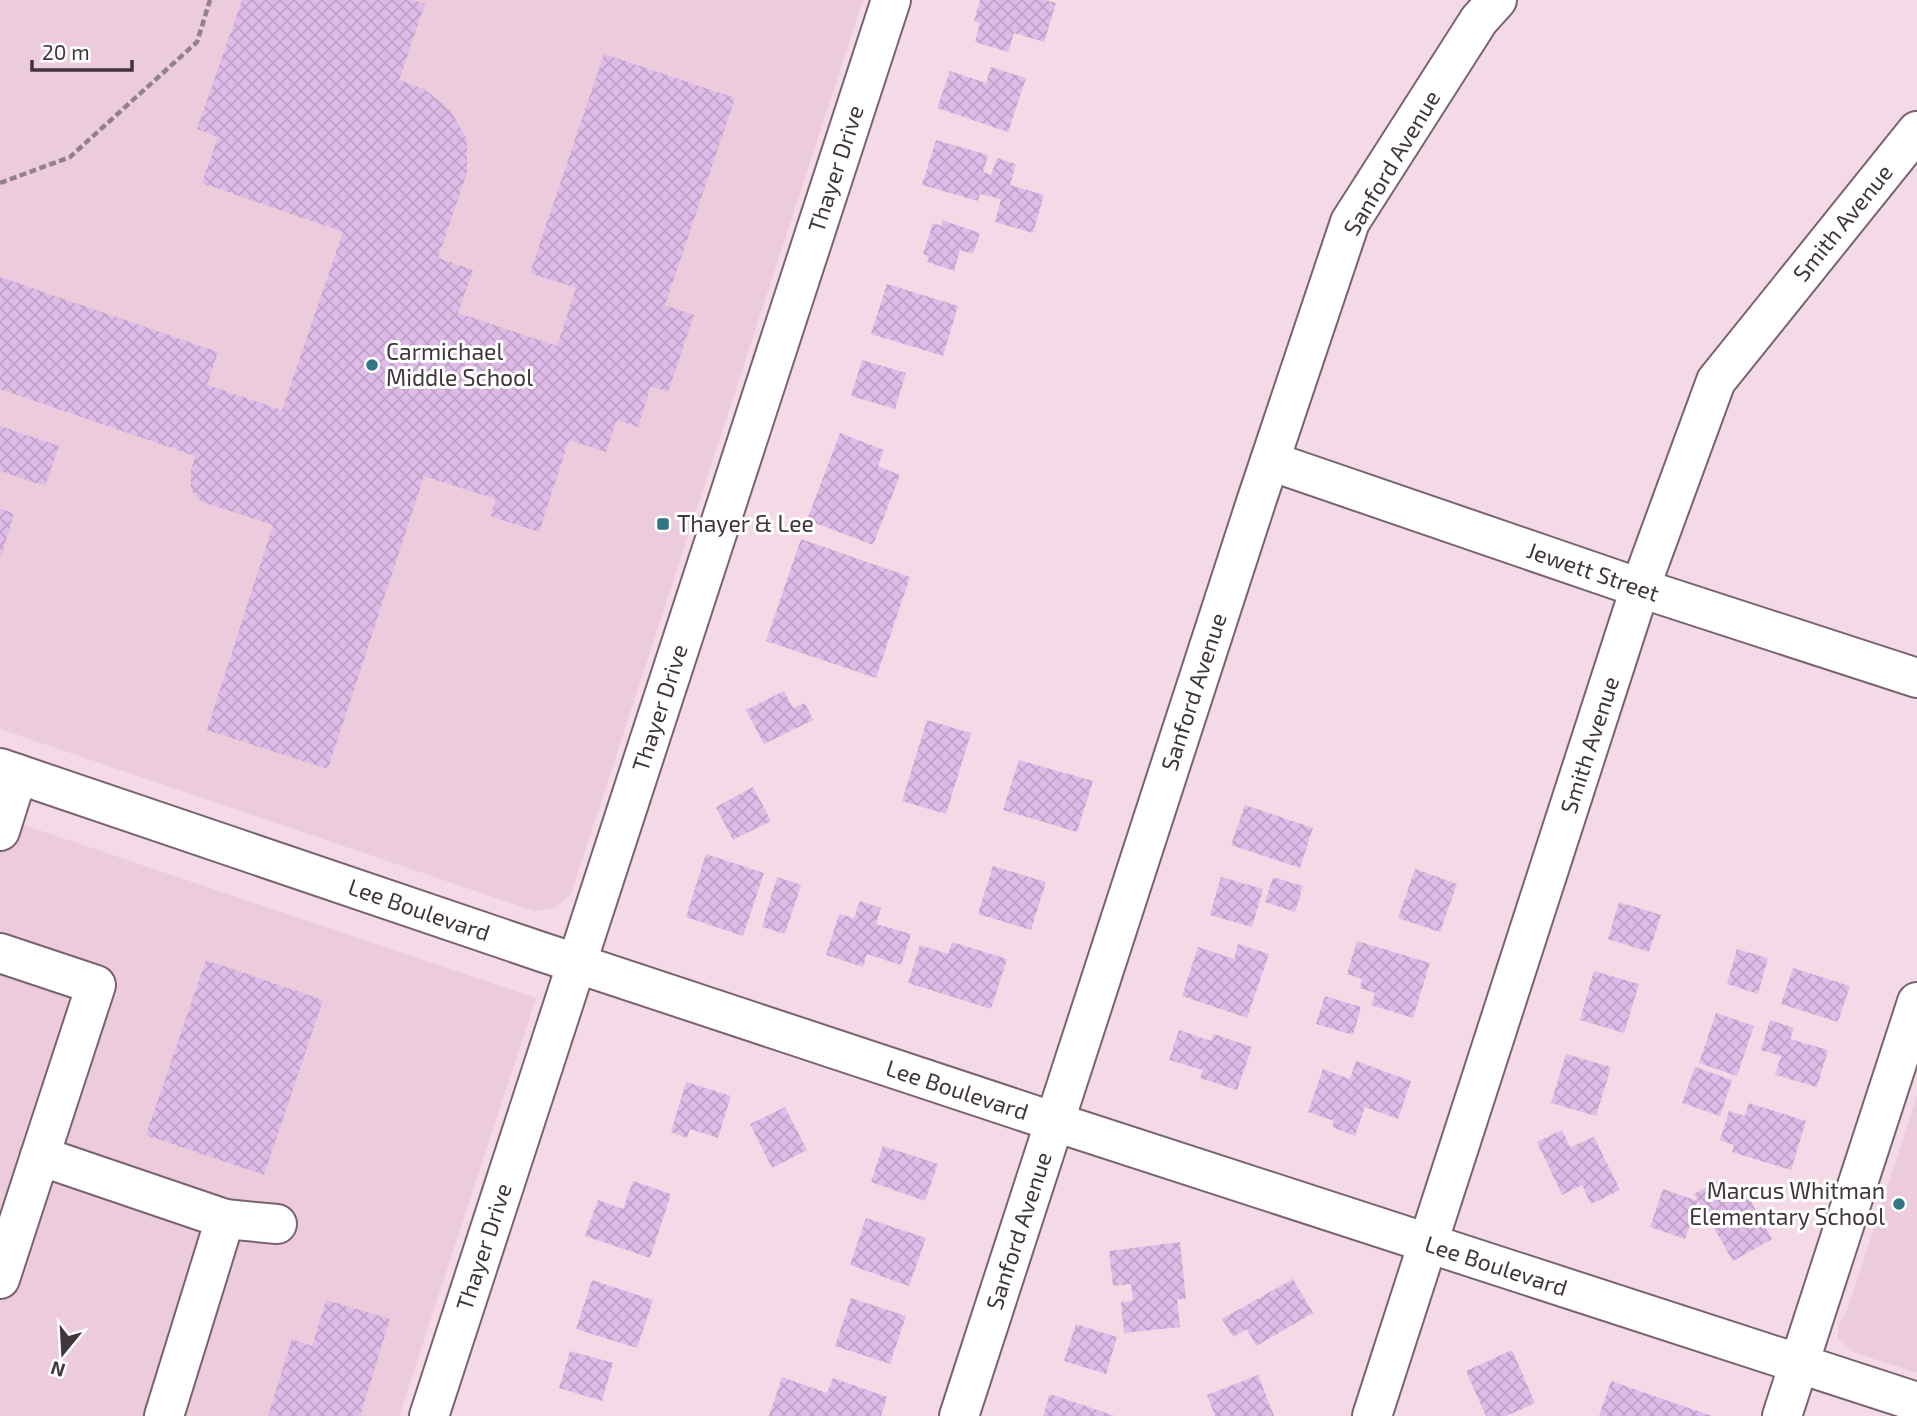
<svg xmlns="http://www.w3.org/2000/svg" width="1917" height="1416" font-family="'Exo 2',sans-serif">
<defs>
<pattern id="building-cross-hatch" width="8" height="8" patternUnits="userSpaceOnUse" patternTransform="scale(1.75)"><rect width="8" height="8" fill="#dfbbe8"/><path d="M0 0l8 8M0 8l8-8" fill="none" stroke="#c0a1c8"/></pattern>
</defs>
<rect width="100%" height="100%" fill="#f4dae7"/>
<!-- built -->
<g fill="#eccbdc">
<path d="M0,0h863l-292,894 -16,14 -21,3 -534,-182z"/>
<path d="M0,817l536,181 -137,418h-399z"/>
<path d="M1917,1096v277l-64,-21 -15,-14v-14l9,-13z"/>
</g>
<!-- building -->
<g fill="url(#building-cross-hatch)">
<path d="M242,0h171l12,4 -26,76 25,9 26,21 17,29v33l-29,86 35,12 -15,43 99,33 19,-58 -46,-15 74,-219 131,44 -70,207 29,10 -26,77 -17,-6 -13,41 -21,-7 -11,32 -37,-12 -30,92 -49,-16 6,-17 -72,-23 -96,293 -121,-39 66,-205 -71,-23 -11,-12v-19l4,-15 -195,-67v-112l218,75 -11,33 75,25 61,-178 -141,-49 16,-46 -21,-8z"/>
<path d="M980,0h65l11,3 -12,39 -30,-9 -6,19 -33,-10 5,-19 -6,-2z"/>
<path d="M991,67l35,11 -18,54 -71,-24 13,-37 36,12z"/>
<path d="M936,140l52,15 -5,17 8,3 6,-17 19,6 -6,21 34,10 -11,38 -38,-11 6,-23 -21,-5 -2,7 -56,-16z"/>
<path d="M942,220l38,13 -7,21 -13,-4 -6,21 -27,-9 2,-6 -6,-2 10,-31 9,3z"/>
<path d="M887,284l71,22 -15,50 -72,-22z"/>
<path d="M862,360l44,13 -11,36 -44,-13z"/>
<path d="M0,426l59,20 -14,40 -45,-15z"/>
<path d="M840,433l44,17 -6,16 22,9 -27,70 -66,-25z"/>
<path d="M0,509l14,4 -13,44h-1z"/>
<path d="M801,539l109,38 -34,101 -110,-37z"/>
<path d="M784,691l9,17 12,-5 8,17 -49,24 -18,-34z"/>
<path d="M927,720l44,13 -25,81 -44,-13z"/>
<path d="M1019,760l74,21 -16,51 -74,-22z"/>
<path d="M753,787l18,34 -38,19 -17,-33z"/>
<path d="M1245,805l68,23 -13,40 -69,-23z"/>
<path d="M706,854l58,19 -21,63 -57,-19z"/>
<path d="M993,866l53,16 -15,48 -53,-16z"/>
<path d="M1415,869l42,15 -17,48 -42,-14z"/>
<path d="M777,877l24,8 -16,49 -23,-7z"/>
<path d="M1221,877l42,12 -11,38 -42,-12z"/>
<path d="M1273,877l30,9 -8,26 -30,-10z"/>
<path d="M860,901l21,7 -5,16 35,10 -10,31 -34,-11 -4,13 -37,-12 13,-41 15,4z"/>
<path d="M1619,902l42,13 -12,37 -41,-13z"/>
<path d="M1357,941l73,22 -17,55 -42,-13 4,-12 -15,-5 2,-9 -15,-5z"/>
<path d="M952,942l55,17 -16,50 -83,-26 12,-38 28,9z"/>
<path d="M1238,944l31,10 -22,64 -65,-22 16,-49 36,12z"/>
<path d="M1737,949l31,9 -10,36 -31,-10z"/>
<path d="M206,960l117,40 -59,175 -118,-40z"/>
<path d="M1793,968l57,18 -12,36 -57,-18z"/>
<path d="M1594,971l45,13 -15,49 -44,-13z"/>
<path d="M1325,996l36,11 -8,28 -37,-11z"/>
<path d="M1716,1013l38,13 -17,50 -38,-13z"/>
<path d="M1770,1020l24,8 -4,11 38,11 -11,37 -42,-12 6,-19 -20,-6z"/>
<path d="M1179,1030l32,11 3,-7 38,13 -15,43 -37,-12 3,-8 -34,-10z"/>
<path d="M1566,1054l45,13 -15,49 -45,-13z"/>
<path d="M1356,1061l55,20 -13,38 -33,-12 -10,29 -23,-9 2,-6 -26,-9 15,-43 27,10z"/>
<path d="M1695,1067l37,13 -12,36 -38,-13z"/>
<path d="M686,1082l45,14 -13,42 -28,-9 -3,9 -16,-6z"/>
<path d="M1749,1103l57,18 -15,49 -59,-18 2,-7 -14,-5 9,-29 16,5z"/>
<path d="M785,1107l22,43 -35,18 -22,-44z"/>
<path d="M1562,1130l8,17 24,-10 26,53 -29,14 -9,-19 -20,10 -25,-53z"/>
<path d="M883,1146l55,18 -13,37 -54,-19z"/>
<path d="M1723,1178l7,13 11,-7 31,55 -39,22 -39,-67z"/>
<path d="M633,1181l38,13 -21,64 -65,-22 13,-36 25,9z"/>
<path d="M1663,1189l35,12 -13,38 -35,-12z"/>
<path d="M866,1218l60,20 -17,48 -59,-21z"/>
<path d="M1180,1242l6,57h-9l3,28 -56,6 -3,-31 12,-1 -2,-17 -18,2 -4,-35z"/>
<path d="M1293,1279l20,34 -57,33 -9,-17 -14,8 -11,-18z"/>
<path d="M592,1280l61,20 -16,48 -61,-19z"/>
<path d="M851,1298l55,18 -16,48 -55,-18z"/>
<path d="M326,1300l64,19 -30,97h-92l24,-77 20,7z"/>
<path d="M1076,1324l41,13 -11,37 -42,-13z"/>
<path d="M1512,1350l23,53 -29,13h-20l-20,-45z"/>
<path d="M570,1351l43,12 -11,38 -43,-13z"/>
<path d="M1258,1375l16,41h-59l-8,-21z"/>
<path d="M782,1377l45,16 6,-15 54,19 -6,19h-112z"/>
<path d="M1611,1381l101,35h-113z"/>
<path d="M1050,1394l65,22h-72z"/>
</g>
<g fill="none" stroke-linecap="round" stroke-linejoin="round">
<defs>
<g id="minor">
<path d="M1270,461l370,127 277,90"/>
<path d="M0,768l539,183 516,171 862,280"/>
<path d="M0,831l18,-57"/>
<path d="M0,953l96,32 -56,171"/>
<path d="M225,1219l52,5"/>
<path d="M0,1279l40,-123 185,63 -61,197"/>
<path d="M429,1416l462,-1416"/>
<path d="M959,1416l297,-914 94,-280 129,-202 18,-20"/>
<path d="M1372,1416l268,-828 76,-207 201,-250"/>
<path d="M1782,1416l135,-414"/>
</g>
</defs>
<!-- minor casing -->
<use href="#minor" stroke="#79636f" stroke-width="42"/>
<!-- path -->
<path stroke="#92818a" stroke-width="4.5" stroke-dasharray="7 3.5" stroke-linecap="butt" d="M0,183l70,-26 127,-115 13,-42"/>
<!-- minor -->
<use href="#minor" stroke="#fff" stroke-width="38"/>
</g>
<!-- markers -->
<g fill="#317685" stroke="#fff" stroke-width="2.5">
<circle cx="372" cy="365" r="7"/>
<rect x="656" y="517" width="14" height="14" rx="3.5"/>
<circle cx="1899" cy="1204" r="7"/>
</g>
<g text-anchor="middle" stroke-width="6" stroke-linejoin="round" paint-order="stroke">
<!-- street labels -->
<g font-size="23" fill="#40363b" stroke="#fff">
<text transform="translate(1392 163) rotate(-59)" y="8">Sanford Avenue</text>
<text transform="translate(836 169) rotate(-72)" y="8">Thayer Drive</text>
<text transform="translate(1843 223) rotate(-51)" y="8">Smith Avenue</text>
<text transform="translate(1593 572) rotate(19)" y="8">Jewett Street</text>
<text transform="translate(1194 692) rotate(-72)" y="8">Sanford Avenue</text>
<text transform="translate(660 708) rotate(-72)" y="8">Thayer Drive</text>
<text transform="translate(1590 745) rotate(-72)" y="8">Smith Avenue</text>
<text transform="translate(419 910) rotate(19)" y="8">Lee Boulevard</text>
<text transform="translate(957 1090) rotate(18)" y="8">Lee Boulevard</text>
<text transform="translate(1019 1231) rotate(-72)" y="8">Sanford Avenue</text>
<text transform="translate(484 1247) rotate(-72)" y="8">Thayer Drive</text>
<text transform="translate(1496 1266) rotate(18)" y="8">Lee Boulevard</text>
</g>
<!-- poi labels -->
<g font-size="23" fill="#40363b" stroke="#fff" text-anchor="start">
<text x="386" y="360">Carmichael<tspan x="386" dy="26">Middle School</tspan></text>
<text x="677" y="532">Thayer &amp; Lee</text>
<text x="1885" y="1199" text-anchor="end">Marcus Whitman<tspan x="1885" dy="26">Elementary School</tspan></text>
</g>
</g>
<!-- north arrow -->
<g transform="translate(63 1353) rotate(198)" stroke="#ffffff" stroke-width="5" paint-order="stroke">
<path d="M0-5L12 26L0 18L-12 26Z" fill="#40363b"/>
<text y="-10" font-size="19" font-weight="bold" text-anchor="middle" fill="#40363b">N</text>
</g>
<!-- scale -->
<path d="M32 60v10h100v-10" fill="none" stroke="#40363b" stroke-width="3.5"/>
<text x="42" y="60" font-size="21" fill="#40363b" stroke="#ffffff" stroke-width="5" paint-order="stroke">20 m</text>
</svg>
